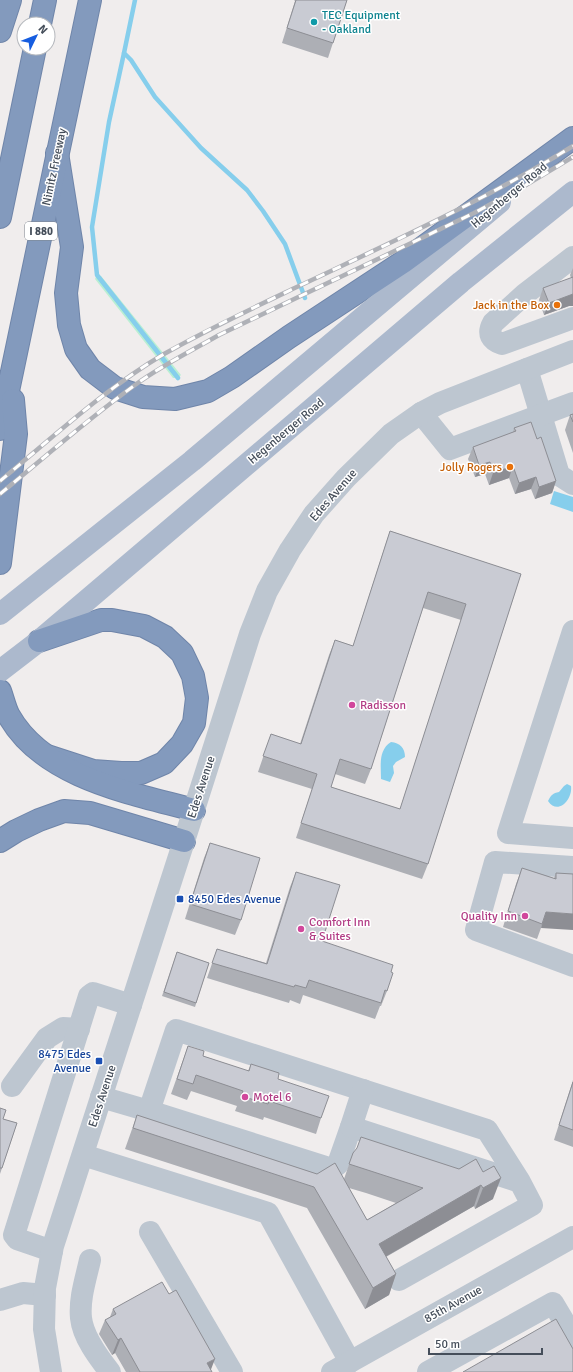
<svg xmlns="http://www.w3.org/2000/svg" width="573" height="1372" font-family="Signika,sans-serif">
<rect width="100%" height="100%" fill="#f0eded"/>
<!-- green -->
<path fill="#b9efd3" d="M97,275l4,1 80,99 -3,3h-5l-78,-99z"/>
<!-- water -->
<g fill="#86ceec">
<path d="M554,491l19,6v15l-23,-8z"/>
<path d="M391,742c9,1 14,6 14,15l-9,5 -3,4 1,7 -4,9 -9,-3c0,-13 -3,-29 10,-37z"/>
<path d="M567,784l4,2c2,13 -13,30 -23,15 3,-6 5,-8 11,-9l5,-6z"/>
</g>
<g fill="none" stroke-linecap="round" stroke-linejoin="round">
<!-- stream -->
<g stroke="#86ceec" stroke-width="4.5">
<path d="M135,0l-11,53 7,7 24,37 46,51 46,42 16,21 22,33 20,54"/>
<path d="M124,53l-15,69 -17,105 5,48 81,103"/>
</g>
<defs>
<g id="highway">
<path d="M40,24l5,-24"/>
<path d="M0,31l10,-31"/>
<path d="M57,153l15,94 -6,46 3,32 7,24 14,20 25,19 28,9 32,2 33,-8 24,-14 57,-40 114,-75 170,-124"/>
<path d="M0,217l35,-169"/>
<path d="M0,429l90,-429"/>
<path d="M0,563l16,-129 -3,-34"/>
<path d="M39,641l62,-21h11l32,6 21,11 17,16 11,23 4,22 -3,25 -12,21 -18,19 -23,10h-20l-28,-2 -46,-15"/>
<path d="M0,691c3,8 5,18 9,25 35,62 123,77 185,94"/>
<path d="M0,841l16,-10 23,-11 25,-9 26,2 94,28"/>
</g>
</defs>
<!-- highway casing -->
<use href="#highway" stroke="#6f85a9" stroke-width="24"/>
<!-- minor -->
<g stroke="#bdc6d0" stroke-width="22">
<path d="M573,257l-48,37 -32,29c-6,11 -2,17 9,21l71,-26"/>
<path d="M527,369l32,106 14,9"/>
<path d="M421,413l29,36 123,-46"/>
<path d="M573,631l-65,202 65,5"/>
<path d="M573,867l-78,-5 -19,68 97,36"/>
<path d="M12,1086l35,-48 16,-10 16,1"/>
<path d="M101,1097l48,14 183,58 6,-5 13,-37 163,53"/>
<path d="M149,1111l27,-81 311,100 33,52 12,23 -133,75"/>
<path d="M351,1127l12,-37"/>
<path d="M83,1155l185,58 82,149"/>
<path d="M150,1232l82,140"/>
<path d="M52,1251l-35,-12 -3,-4 75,-239 4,-3 38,12"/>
<path d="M90,1260c-4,18 -11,39 -9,58 2,19 17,39 29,54"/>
<path d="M0,1300l23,-7 22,2"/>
<path d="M51,1372l-7,-43 1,-41 8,-42 131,-405 66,-207 17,-43 23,-41 24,-36 32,-36 45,-44 30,-21 19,-10 133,-52"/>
<path d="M332,1372l241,-135"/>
<path d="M428,1372l125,-69 20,34"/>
</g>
<!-- major -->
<g stroke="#acb9cd" stroke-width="22">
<path d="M0,614l192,-153 308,-259"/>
<path d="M0,671l39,-30 422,-359 112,-90"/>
</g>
<!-- highway -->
<use href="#highway" stroke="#839abd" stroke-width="22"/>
<defs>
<g id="rail">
<path d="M0,481c52,-43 106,-93 164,-127 44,-25 89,-46 135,-68 93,-44 186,-86 274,-140"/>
<path d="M0,494c45,-37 88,-75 135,-109 26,-19 56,-34 84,-50l255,-122 47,-25 52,-31"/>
</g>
</defs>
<!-- rail casing -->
<use href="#rail" stroke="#afb1b7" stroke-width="4.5"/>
<!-- rail -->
<use href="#rail" stroke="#fff" stroke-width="3" stroke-dasharray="9" stroke-linecap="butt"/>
</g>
<!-- wall -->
<g fill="#adafb5" fill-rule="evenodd">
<path d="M294,0h53l-19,58 -46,-15 13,-42z"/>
<path d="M573,268v38h-4l-25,9 -5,-15 4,-12 28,-10 -1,-3z"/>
<path d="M573,414v39l-8,-23 5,-15z"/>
<path d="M514,428l23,11 19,42 -4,12 -17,6 -4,-10 -16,5 -6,-16 -20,7 -4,-11 -10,3 -7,-18 5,-12 40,-15z"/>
<path d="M390,531l131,43 -93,290 -6,15 -126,-41 16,-49 -54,-17 13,-38 29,10 29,-89 6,-15 18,6 32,-100zM423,608l38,12 -61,189 -69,-22 4,-13 30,10 6,-15z"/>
<path d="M210,843l31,77 -6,15 -50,-16 19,-61z"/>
<path d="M522,868l32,10 2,-5 17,1 -32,54 -4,11 -34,-12 13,-43z"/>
<path d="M296,872l26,69 69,31 -4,19 -6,15h-1l-5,13 -72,-24 -3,9 -10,-4 -1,3 -82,-25 10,-29 49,14 24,-76z"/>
<path d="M177,952l32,11 -14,44 -33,-11z"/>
<path d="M188,1046l15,10 45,15 3,-7 27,15 43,39 -5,16 -52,-17 -1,3 -28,-9 2,-5 -46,-15 -4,9 -16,-6z"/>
<path d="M573,1080v67l-19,-7z"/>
<path d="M0,1108l3,11 14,4 -17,51z"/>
<path d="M137,1115l180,59 27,5 9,-26 106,16 17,-10 17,40 -18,10 -1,-3 -88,51 10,17 -7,21 -24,14 -58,-101 -182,-59zM349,1188l17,5 30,10 -29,17z"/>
<path d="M113,1309l98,61 1,2h-86l-11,-19 -3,2 -13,-21 6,-14 5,-3z"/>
</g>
<!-- shaded-wall -->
<g fill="#8d8e94">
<path d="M573,294v12h-4l-25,9 5,-12z"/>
<path d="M490,462l-5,12 -10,3 4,-12z"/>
<path d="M513,466l-4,12 -20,7 4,-12z"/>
<path d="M536,477l-5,12 -16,5 4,-11z"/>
<path d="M556,481l-4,12 -17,6 4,-12z"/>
<path d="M546,912l27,2v16l-32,-2z"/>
<path d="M501,1178l-8,21 -18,10 8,-21z"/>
<path d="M481,1185l-7,21 -103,59 8,-21z"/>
<path d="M396,1274l-7,21 -24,14 8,-21z"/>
<path d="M121,1338l-6,15 -3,2 6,-15z"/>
<path d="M215,1359l-5,13 -3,-9z"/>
</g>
<!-- building -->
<g fill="#c9cbd3" stroke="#8d8e94" fill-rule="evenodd">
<path d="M296,0h51l-14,43 -46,-15z"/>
<path d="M573,277v17l-24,9 -6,-15z"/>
<path d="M573,414v8l-3,-7z"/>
<path d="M531,422l6,17 4,-2 15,44 -17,6 -3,-10 -17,6 -6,-17 -20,7 -3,-11 -11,3 -6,-18 43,-16 -2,-3z"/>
<path d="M390,531l131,43 -93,290 -127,-41 16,-49 -54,-18 8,-22 30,10 34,-104 18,6zM428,592l38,12 -66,205 -69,-22 9,-28 31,10z"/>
<path d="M210,843l50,15 -19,62 -51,-16z"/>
<path d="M522,868l34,11v-6l17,1v40l-27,-2 -4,12 -34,-13z"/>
<path d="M296,872l44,13 -18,56 71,24 -2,7 2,1 -6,18 -2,-1 -4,13 -72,-23 -3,8 -11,-3 -1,2 -82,-24 5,-14 50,15z"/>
<path d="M177,952l32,11 -13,40 -32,-11z"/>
<path d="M188,1046l16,5 -1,5 46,15 2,-7 28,9 -1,6 51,17 -8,22 -52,-17 -1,3 -27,-8 2,-5 -47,-16 -3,9 -16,-5z"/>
<path d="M573,1082v48l-14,-5z"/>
<path d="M0,1108l6,2 -3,9 14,4 -15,45h-2z"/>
<path d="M137,1115l180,59 18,-11 32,57 56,-32 -74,-24 4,-11 4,-5 4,-11 98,32 17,-10 7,13 11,-6 7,12 -18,10 -2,-3 -102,59 17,30 -23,14 -59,-101 -181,-59z"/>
<path d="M162,1282l7,12 7,-4 39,69 -8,4 5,9h-72l-19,-34 -3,2 -13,-20 11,-6 -3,-5z"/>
<path d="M556,1319l17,30v23h-110z"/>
</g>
<!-- markers -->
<circle fill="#0f9aa8" stroke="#fff" stroke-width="1.5" cx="314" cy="22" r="4"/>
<g fill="#e8710a" stroke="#fff" stroke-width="1.5">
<circle cx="557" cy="305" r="4"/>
<circle cx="510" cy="467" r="4"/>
</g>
<g fill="#d1479c" stroke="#fff" stroke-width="1.5">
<circle cx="352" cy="705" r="4"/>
<circle cx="525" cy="916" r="4"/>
<circle cx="301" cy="929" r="4"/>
<circle cx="245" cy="1097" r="4"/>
</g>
<g fill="#1a4fb4" stroke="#fff" stroke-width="1.5">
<rect x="176" y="895" width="8" height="8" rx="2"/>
<rect x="95" y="1057" width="8" height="8" rx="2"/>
</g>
<g text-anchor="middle" stroke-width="3" stroke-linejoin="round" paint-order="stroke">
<!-- shield labels -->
<rect fill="#fff" stroke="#7d838c" stroke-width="1" x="25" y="222" width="32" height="18" rx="3"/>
<g font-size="11" font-weight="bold" fill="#454e5a">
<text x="41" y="235">I 880</text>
</g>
<!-- culture labels -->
<g font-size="12" fill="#0d838f" stroke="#fff" text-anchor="start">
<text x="322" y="19">TEC Equipment<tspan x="322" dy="14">- Oakland</tspan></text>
</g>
<!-- street labels -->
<g font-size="12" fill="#454e5a" stroke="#fff">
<text transform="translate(54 167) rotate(-78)" y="4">Nimitz Freeway</text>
<text transform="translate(509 195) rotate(-40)" y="4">Hegenberger Road</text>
<text transform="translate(286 431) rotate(-40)" y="4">Hegenberger Road</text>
<text transform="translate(333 495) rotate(-49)" y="4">Edes Avenue</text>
<text transform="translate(201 787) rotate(-72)" y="4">Edes Avenue</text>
<text transform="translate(102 1096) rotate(-72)" y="4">Edes Avenue</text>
<text transform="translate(453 1304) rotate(-29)" y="4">85th Avenue</text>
</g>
<!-- food labels -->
<g font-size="12" fill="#c56008" stroke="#fff" text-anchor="end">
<text x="549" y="309">Jack in the Box</text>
<text x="502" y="471">Jolly Rogers</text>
</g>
<!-- hotel labels -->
<g font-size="12" fill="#b23c85" stroke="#fff" text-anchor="start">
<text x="360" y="709">Radisson</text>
<text x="517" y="920" text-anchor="end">Quality Inn</text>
<text x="309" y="926">Comfort Inn<tspan x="309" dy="14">&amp; Suites</tspan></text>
<text x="253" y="1101">Motel 6</text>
</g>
<!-- transit labels -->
<g font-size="12" fill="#164399" stroke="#fff" text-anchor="start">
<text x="188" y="903">8450 Edes Avenue</text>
<text x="91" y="1058" text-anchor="end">8475 Edes<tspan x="91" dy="14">Avenue</tspan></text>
</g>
</g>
<!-- north arrow -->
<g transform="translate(36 36) rotate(47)"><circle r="19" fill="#ffffff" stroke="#b5b8bd"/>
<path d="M0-3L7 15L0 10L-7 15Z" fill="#165de0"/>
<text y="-6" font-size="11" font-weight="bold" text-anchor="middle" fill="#454e5a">N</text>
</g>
<!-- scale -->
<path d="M429 1348v6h113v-6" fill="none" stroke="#454e5a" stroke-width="2"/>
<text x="435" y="1348" font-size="12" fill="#454e5a" stroke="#ffffff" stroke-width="3" paint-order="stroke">50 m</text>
</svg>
